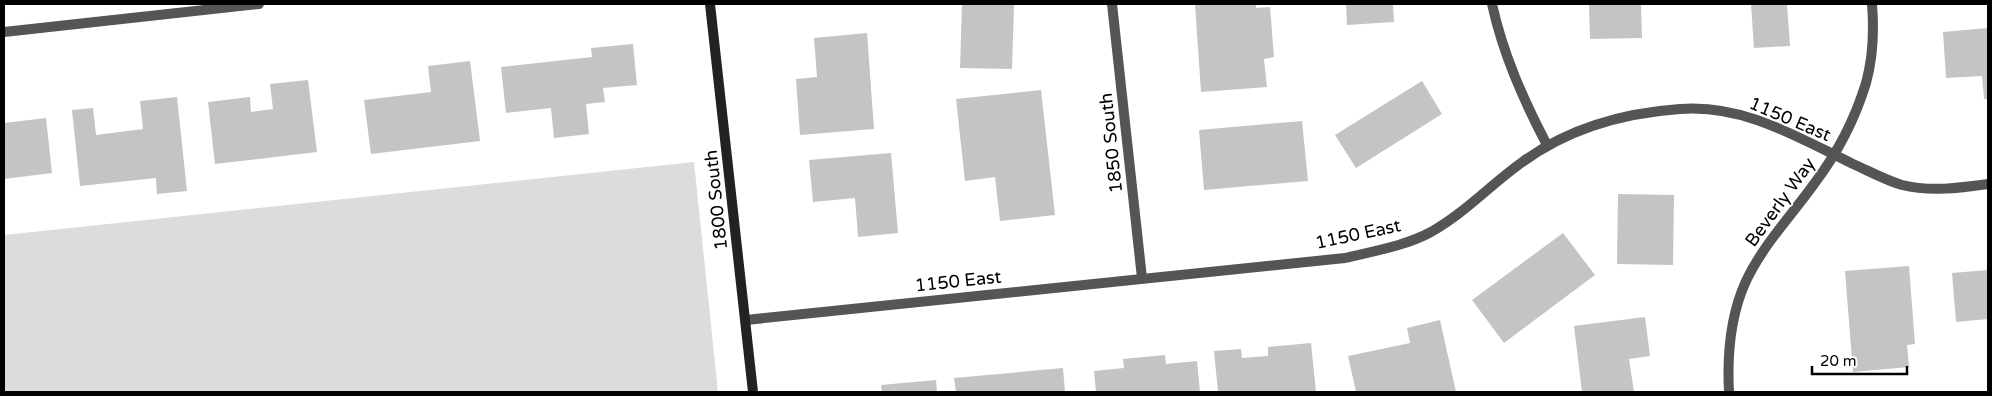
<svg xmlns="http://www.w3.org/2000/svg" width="1992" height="396" font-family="'Varela Round',sans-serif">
<rect width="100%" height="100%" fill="#fff"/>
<!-- green -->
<path fill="#dcdcdc" d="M694,162l24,230h-714v-157z"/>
<!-- building -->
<g fill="#c4c4c4">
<path d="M962,4h52l-2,65 -52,-1z"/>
<path d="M1195,4h61v4l14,-1 4,50 -10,2 3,28 -66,5z"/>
<path d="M1346,4h47l1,18 -47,3z"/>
<path d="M1589,4h52l1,34 -52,1z"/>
<path d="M1751,4h36l3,42 -36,2z"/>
<path d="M1988,28v71h-4l-2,-23 -36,2 -3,-46z"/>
<path d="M867,33l7,96 -74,6 -4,-56 21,-2 -3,-39z"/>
<path d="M633,44l4,41 -34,3 2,14 -19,2 3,30 -35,4 -3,-30 -45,5 -5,-46 91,-10 -1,-9z"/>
<path d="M470,61l10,80 -109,13 -7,-54 67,-8 -3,-26z"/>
<path d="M308,80l9,72 -102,12 -7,-62 42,-5 1,15 22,-3 -3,-25z"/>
<path d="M1422,81l20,33 -86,54 -21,-33z"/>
<path d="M1041,90l14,125 -55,6 -5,-44 -30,4 -9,-82z"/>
<path d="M177,97l10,94 -30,3 -1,-16 -76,8 -8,-76 21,-2 3,27 47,-6 -3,-28z"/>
<path d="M46,118l6,55 -48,6v-56z"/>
<path d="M1302,121l6,60 -104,9 -5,-60z"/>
<path d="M891,153l7,80 -40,4 -3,-39 -42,4 -4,-42z"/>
<path d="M1618,194l56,1 -1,70 -56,-1z"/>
<path d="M1563,233l32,42 -91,68 -32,-43z"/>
<path d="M1909,266l6,78 -8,1 2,22 -56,5 -8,-101z"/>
<path d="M1988,270v49l-32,3 -4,-49z"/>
<path d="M1645,317l5,39 -21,3 5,33h-52l-8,-66z"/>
<path d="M1440,320l16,72h-100l-8,-36 62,-13 -3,-15z"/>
<path d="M1311,343l5,49h-98l-4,-41 27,-2 1,9 26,-2v-9z"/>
<path d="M1165,355l1,9 31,-3 3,31h-104l-2,-21 30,-3 -1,-9z"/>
<path d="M1063,368l2,24h-109l-2,-14z"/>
<path d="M936,380l1,12h-55l-1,-7z"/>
</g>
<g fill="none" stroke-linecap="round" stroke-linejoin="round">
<!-- street -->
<g stroke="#555" stroke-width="10">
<path d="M1112,4l30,274"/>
<path d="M1492,4c11,50 31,95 55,141"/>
<path d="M4,32l255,-28"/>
<path d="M746,320l599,-62c29,-7 60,-12 86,-26 35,-20 58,-46 90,-69 46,-34 102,-50 159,-54 64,-5 117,28 173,55 16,7 32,16 49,21 28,7 58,3 86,-1"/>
<path d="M1729,392c-2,-38 1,-76 17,-111 17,-36 45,-65 68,-97 22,-29 41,-65 52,-101 7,-25 8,-54 6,-79"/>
</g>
<!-- secondary -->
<path stroke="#222" stroke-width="10" d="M710,4l43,388"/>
</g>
<g text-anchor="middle" stroke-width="4" stroke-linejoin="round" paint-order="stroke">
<!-- street labels -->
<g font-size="18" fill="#000" stroke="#fff">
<text transform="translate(1790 119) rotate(23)" y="6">1150 East</text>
<text transform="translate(1111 143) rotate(-96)" y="6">1850 South</text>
<text transform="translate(716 200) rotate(-96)" y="6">1800 South</text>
<text transform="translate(1780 202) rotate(-54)" y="6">Beverly Way</text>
<text transform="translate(1358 234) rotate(-12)" y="6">1150 East</text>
<text transform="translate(958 281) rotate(-6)" y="6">1150 East</text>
</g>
</g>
<!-- border -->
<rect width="1992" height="396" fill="none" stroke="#000000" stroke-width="10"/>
<!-- scale -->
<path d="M1812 366v8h95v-8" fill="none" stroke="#000000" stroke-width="2.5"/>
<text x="1820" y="366" font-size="15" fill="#000000" stroke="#ffffff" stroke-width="4" paint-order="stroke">20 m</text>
</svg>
